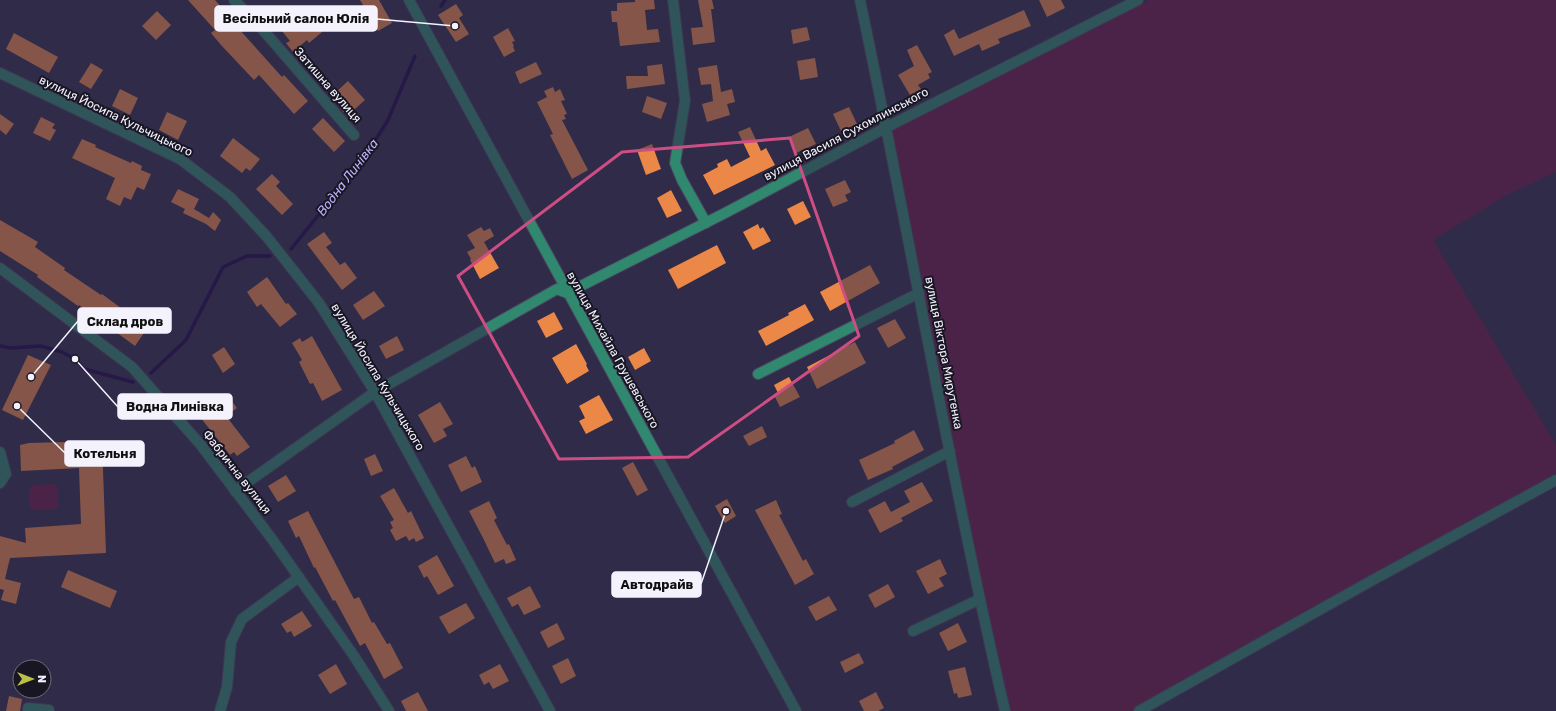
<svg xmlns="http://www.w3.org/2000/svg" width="1556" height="711" font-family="Rubik,sans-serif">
<rect width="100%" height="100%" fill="#302b48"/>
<!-- green -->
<g fill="#6e1a49">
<path d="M1149,0h407v172l-51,24 -72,44 123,205v34l-314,168 -108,64h-125l-123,-580z"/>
<path d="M55,484l3,5v18l-5,3h-21c-5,-6 -4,-18 0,-25z"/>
</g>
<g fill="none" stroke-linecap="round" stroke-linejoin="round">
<!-- stream -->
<g stroke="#1b0045" stroke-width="3.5">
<path d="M441,6l4,-6"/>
<path d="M291,249l72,-89 25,-40 27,-64"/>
<path d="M0,346l11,2 29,-2 22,6 13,7 9,10 49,13"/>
<path d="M151,373l35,-33 37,-73 24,-11h23"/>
</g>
</g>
<!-- building -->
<g fill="#eb8848">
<path d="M188,0h27l25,28 -1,1 43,48 2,-2 24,26 -14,13 -35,-39 -5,5 -33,-35 -10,-12 4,-3z"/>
<path d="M360,0h19l13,23 -14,8z"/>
<path d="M635,0h19l1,9 -10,1 2,20 11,-1 2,13 -40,4 -3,-24h-5l-1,-11h6v-8l18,-1z"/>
<path d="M698,0h14l2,9h-3l4,33 -22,3 -2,-17 12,-1z"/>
<path d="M1039,0h22l4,8 -18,9z"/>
<path d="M456,4l7,11 -4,3 10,16 -13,8 -18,-27z"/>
<path d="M314,9l9,12 -6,5 5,6 -13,11 -2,-3 -14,12 -7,-9 4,-2 -8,-10 21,-17 2,2z"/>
<path d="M1024,10l7,16 -33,13 2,4 -18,8 -3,-7 -25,12 -10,-21 10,-6 5,10z"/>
<path d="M157,11l14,14 -15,15 -14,-14z"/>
<path d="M807,27l3,13 -17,4 -2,-14z"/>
<path d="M508,28l7,13 -3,1 2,4 -1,1 2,4 -11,6 -11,-20z"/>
<path d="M14,33l44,24 -9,16 -43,-24z"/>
<path d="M917,45l15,27 -4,2 2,4 -12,7 3,4 -11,6 -12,-20 16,-9 -7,-16z"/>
<path d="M815,58l3,19 -18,3 -3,-19z"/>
<path d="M536,62l6,12 -22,10 -5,-12z"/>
<path d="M91,63l12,7 -12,19 -12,-7z"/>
<path d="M662,64l3,20 -38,5 -1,-13h22l-1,-10z"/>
<path d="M717,65l4,27 11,-3 3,13 -8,2 3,11 -23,7 -5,-18 11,-3 -2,-17 -10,1 -3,-17z"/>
<path d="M348,81l17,19 -18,16 -7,-8 4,-3 -10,-11z"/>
<path d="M553,87l2,5 5,-3 5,11 -4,1 6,13 -3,1 2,4 -4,1 26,50 -16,9 -22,-44 3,-1 -16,-32 10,-5 -3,-6z"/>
<path d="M120,89l18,9 -8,17 -18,-9z"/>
<path d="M647,96l20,7 -6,16 -19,-7z"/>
<path d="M849,107l8,17 -16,7 -8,-17z"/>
<path d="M167,112l20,9 -9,19 -19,-10z"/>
<path d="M0,114l14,10 -8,11 -6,-5z"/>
<path d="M41,117l14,7 -3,4 4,2 -6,11 -17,-8z"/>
<path d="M323,118l22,23 -11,11 -22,-23z"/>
<path d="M750,127l11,24 5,-3 9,17 -61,30 -11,-20 15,-8 -1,-3 10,-5 4,8 19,-10 -12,-25z"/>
<path d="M808,128l8,16 -20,9 -7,-16z"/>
<path d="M233,138l27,21 -10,12 -4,-3 -4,5 -22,-17z"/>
<path d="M82,139l14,6 -1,2 36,16 1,-2 10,5 -1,4 10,4 -7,16 -7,-3 -6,13 -7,-3 -4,9 -14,-7 9,-21 -43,-20z"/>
<path d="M652,144l9,25 -15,6 -9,-25z"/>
<path d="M272,174l8,8 -4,4 17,18 -11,11 -26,-26z"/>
<path d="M845,180l6,12 -6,3 3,6 -15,6 -8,-18z"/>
<path d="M178,189l21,10 -5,10 15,9 4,-6 8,8 -6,11 -9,-7 -23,-11 2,-4 -14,-7z"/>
<path d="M671,190l11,21 -15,7 -10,-20z"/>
<path d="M803,201l8,16 -16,8 -8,-16z"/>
<path d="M0,220l38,22 -3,5 30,21 -1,2 37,25 1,-1 31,23 2,-3 15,10 -15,22 -56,-41 -1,1 -41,-29 1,-2 -38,-24z"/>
<path d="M758,224l2,5 3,-2 8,14 -18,9 -10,-18z"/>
<path d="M481,227l3,4 6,-3 4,8 -10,6 15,26 -19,11 -10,-19 1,-1 -4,-7 8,-4 -8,-13z"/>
<path d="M324,232l8,11 -6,4 14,18 5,-3 12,16 -15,12 -35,-46z"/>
<path d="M717,245l9,18 -48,26 -10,-19z"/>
<path d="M870,265l10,18 -50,28 -10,-19z"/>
<path d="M267,277l19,27 2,-1 9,11 -17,13 -19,-23 -4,3 -10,-15z"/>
<path d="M374,291l11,15 -22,14 -10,-15z"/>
<path d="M805,304l9,16 -48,26 -8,-15 31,-16 -1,-2z"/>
<path d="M554,312l9,17 -17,9 -9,-17z"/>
<path d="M895,319l11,19 -18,10 -11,-20z"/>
<path d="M312,336l30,54 -20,11 -9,-18 -3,1 -11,-22 3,-2 -10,-17 8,-5 2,4z"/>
<path d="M397,336l7,14 -18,9 -7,-13z"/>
<path d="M855,342l11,21 -49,26 -10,-22z"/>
<path d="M576,344l11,20 -1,1 3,6 -22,13 -15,-26z"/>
<path d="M224,347l11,17 -12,9 -11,-18z"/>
<path d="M644,348l7,13 -16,9 -7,-13z"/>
<path d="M28,355l23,10 -28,55 -21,-10z"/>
<path d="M789,377l11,20 -20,10 -6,-12 4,-2 -4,-8z"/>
<path d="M227,395l10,13 -11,8 24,31 -13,9 -3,-4 -4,3 -30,-38z"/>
<path d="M599,395l14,25 -27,14 -7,-13 6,-3 -6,-12z"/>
<path d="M440,402l13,22 -10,5 4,7 -13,7 -16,-28z"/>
<path d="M762,426l5,11 -18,9 -6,-10z"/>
<path d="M914,430l10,20 -32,17 1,2 -25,11 -9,-20 36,-17 -1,-2z"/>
<path d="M102,441l4,112 -96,5 -5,21 16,4 -5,21 -15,-4 3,-10 -4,-1v-53l26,7 -1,-15 56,-4 -2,-56 -58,3 -1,-26 9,-2z"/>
<path d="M375,454l8,17 -12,5 -7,-17z"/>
<path d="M466,456l6,12 3,-2 7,16 -21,10 -13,-27z"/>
<path d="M633,462l15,28 -11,6 -15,-28z"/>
<path d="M286,475l10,16 -18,11 -10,-16z"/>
<path d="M922,482l11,19 -32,17 2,3 -23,12 -12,-23 17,-9 6,11 19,-10 -6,-11z"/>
<path d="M394,488l14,25 3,-2 13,27 -8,4 -2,-4 -5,3 -3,-5 -10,5 -6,-11 3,-2 -3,-6 4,-2 -14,-24z"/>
<path d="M727,499l9,17 -11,7 -10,-17z"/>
<path d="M776,500l6,14 -3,1 24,46 3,-2 8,15 -19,11 -40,-75z"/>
<path d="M489,501l8,17 -3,2 13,25 2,-1 7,16 -10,4 -2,-5 -9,4 -12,-25 -14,-27z"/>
<path d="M308,511l46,88 5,-2 13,26 2,-1 13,22 3,-1 13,25 -19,11 -19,-36 -5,3 -25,-46 -2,1 -18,-34 -1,1 -15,-32 -3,2 -8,-17z"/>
<path d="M437,555l17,31 -16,9 -11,-19 -3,2 -6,-12z"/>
<path d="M940,559l7,15 -8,4 5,8 -16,8 -12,-23z"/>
<path d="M68,570l49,21 -7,17 -49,-21z"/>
<path d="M888,584l7,13 -20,11 -7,-13z"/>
<path d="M530,586l11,21 -17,8 -6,-11 -6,3 -5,-9z"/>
<path d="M829,596l8,14 -21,11 -8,-14z"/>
<path d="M466,603l9,15 -26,16 -10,-17z"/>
<path d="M302,611l10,15 -18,11 -3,-6 -4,2 -6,-9z"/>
<path d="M557,623l8,16 -17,9 -8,-16z"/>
<path d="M958,623l9,19 -19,9 -9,-18z"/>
<path d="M859,653l5,10 -19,10 -5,-11z"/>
<path d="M568,658l8,18 -15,8 -9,-18z"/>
<path d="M336,664l11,20 -17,10 -12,-19z"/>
<path d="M500,664l9,17 -16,8 -4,-7 -5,3 -5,-10z"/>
<path d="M965,667l7,28 -14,3 -1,-5 -3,1 -6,-23z"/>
<path d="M418,692l10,19h-22l-5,-10z"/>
<path d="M876,692l8,16 -6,3h-14l-5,-10z"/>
<path d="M9,696l13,3 -2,12h-14z"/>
</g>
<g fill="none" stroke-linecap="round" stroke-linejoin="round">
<defs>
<g id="minor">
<path d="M234,0l23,23 97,112"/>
<path d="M409,0l387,711"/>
<path d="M673,0l12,101 -10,62 7,17 24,43"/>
<path d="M860,0c50,237 90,475 145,711"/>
<path d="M0,73l180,86 50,38 37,40 52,66 56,89 175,319"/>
<path d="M0,268l132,99 68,77 72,95 82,117 35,55"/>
<path d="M758,374l161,-81"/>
<path d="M0,452l6,22 -6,9"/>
<path d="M235,491l140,-99 182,-103 10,4 160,-81 160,-85 251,-127"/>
<path d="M852,502l98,-51"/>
<path d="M913,631l67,-32"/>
<path d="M28,711v-3l21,2"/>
<path d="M220,711l7,-24 4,-45 11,-23 57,-42"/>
<path d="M1139,711l232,-130 185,-101"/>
</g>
</defs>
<!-- minor casing -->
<use href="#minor" stroke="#4b4761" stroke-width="12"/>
<!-- minor -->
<use href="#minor" stroke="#30886f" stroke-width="10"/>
</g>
<!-- marked area -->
<path d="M0 0H1556V711H0ZM790,138l69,198 -171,121 -129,2 -101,-183 164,-124z" fill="#302b48" fill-opacity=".55" fill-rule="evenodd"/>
<path fill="none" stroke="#ce4e84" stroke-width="3" stroke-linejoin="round" d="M790,138l69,198 -171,121 -129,2 -101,-183 164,-124z"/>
<g text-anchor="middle" stroke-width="4" stroke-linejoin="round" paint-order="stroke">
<!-- street labels -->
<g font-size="12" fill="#f3f2fd" stroke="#181623">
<text transform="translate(328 85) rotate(49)" y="4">Затишна вулиця</text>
<text transform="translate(116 116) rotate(26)" y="4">вулиця Йосипа Кульчицького</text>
<text transform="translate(846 134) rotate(-28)" y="4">вулиця Василя Сухомлинського</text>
<text transform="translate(613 350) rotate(61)" y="4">вулиця Михайла Грушевського</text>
<text transform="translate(944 353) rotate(79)" y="4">вулиця Віктора Мирутенка</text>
<text transform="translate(378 377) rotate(59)" y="4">вулиця Йосипа Кульчицького</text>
<text transform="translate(237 472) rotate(52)" y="4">Фабрична вулиця</text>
</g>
<!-- water labels -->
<g font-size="13" font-style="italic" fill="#beb2fc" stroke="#181623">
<text transform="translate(347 177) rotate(-53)" y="5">Водна Линівка</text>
</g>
</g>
<!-- callouts -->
<path fill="none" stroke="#f3f2fd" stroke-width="1.5" d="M455 26L377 19M31 377L78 321M75 359L118 407M17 406L65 453M726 511L701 584"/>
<g fill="#f3f2fd" stroke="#181623" stroke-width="1.5">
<circle cx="455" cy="26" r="4"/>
<circle cx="31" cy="377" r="4"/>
<circle cx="75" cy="359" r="4"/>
<circle cx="17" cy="406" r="4"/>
<circle cx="726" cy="511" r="4"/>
</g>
<g fill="#f3f2fd" stroke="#f3f2fd" stroke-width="1.5">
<rect x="215" y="6" width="162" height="25" rx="4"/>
<rect x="78" y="308" width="93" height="25" rx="4"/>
<rect x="118" y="394" width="114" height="25" rx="4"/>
<rect x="65" y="441" width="79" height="25" rx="4"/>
<rect x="612" y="572" width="89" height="25" rx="4"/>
</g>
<g font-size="13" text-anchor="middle" font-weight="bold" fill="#111">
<text x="296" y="23">Весільний салон Юлія</text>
<text x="125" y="326">Склад дров</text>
<text x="175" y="411">Водна Линівка</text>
<text x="105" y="458">Котельня</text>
<text x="657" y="589">Автодрайв</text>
</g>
<!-- north arrow -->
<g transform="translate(32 679) rotate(90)"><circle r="19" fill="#181623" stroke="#706e7a"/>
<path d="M0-3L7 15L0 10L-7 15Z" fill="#bbc044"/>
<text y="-6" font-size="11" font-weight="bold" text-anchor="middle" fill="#f3f2fd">N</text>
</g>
</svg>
